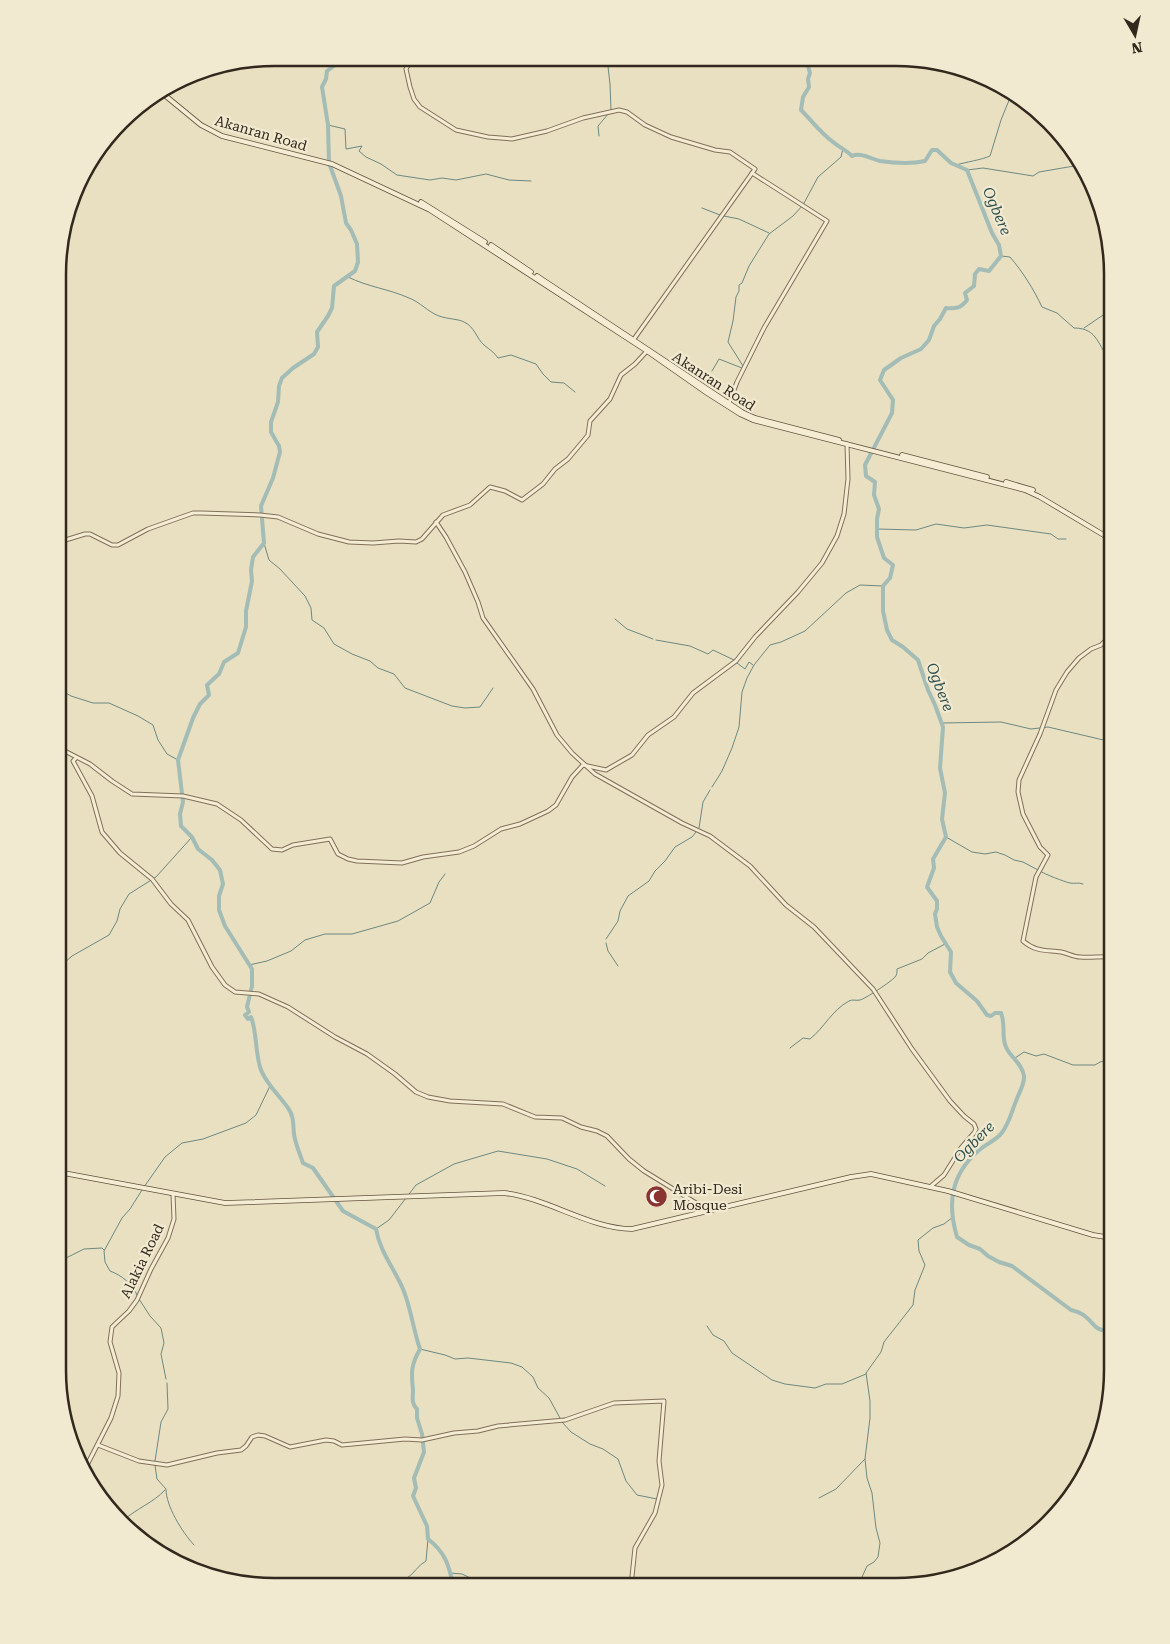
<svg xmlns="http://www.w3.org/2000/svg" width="1170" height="1644" font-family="'Roboto Serif',serif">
<rect width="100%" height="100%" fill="#e9dfc1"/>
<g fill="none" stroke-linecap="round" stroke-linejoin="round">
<!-- stream -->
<g stroke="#6c8983" stroke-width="1">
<path d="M607,58l3,26 1,26"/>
<path d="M328,125l17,4 1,20 16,-3 -3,5 7,6 15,7 16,11 33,5 12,-2 14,2 30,-6 23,6 22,1"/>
<path d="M599,136l-1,-10 11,-13"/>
<path d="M956,165c10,-3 25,-5 34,-9l11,-36 11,-27"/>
<path d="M967,170l16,-2 50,8 6,-4 41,-7"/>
<path d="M702,208l18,7"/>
<path d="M724,216l15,3 30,14"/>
<path d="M1001,256l9,1c13,15 24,33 32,50l15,6 17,15c25,0 23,19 38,34"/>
<path d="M348,277c20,10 41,12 61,21 11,4 19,14 30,18 8,3 20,3 25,6 11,5 12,16 20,23 6,5 10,7 14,13l13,-3 25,9 7,10 8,8 13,1 11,9"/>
<path d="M1084,328l28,-19"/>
<path d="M743,366l-15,-24 5,-21 3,-24 3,-6v-6l3,-2 7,-17 20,-32 24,-18 10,-11 15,-28 23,-20 2,-9"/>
<path d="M712,371l7,-12 23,9"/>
<path d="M877,529l39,1 20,-6 28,4 23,-3 64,9 7,5h8"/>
<path d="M264,543l5,17 11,9 25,27 6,12 1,12 12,8 10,16 18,10 18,7 8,7 16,6 11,14 47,18 13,2 15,-1 13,-19"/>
<path d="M615,619l12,10 26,10"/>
<path d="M656,640l34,6 18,8 5,-4 21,10"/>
<path d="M737,663l8,6 4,-7 4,3"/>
<path d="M59,692h5l7,4 22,7h16l29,13 15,9 5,15 9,14 11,6"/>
<path d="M941,723l60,-1 30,7 17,-2 64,15"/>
<path d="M712,787l10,-16 10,-23 7,-21 3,-35 5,-14 7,-13 16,-20 11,-3 24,-11 41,-38 14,-8 23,1"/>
<path d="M699,828l4,-26 7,-12"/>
<path d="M946,837l26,15 13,2 11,-2 9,3 9,5 9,2 15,8"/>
<path d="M1040,871c4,3 25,11 30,12 5,1 8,-1 13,1"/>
<path d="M606,939l12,-18 2,-10 8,-15 21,-15 6,-10 10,-10 10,-14 17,-10 4,-5"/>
<path d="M606,943l2,8 10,15"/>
<path d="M58,965l6,-2 8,-7 37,-21 8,-14 3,-12 9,-15 27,-17 36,-40"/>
<path d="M249,965l18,-4 24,-10 14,-11 20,-6h27l46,-13 32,-18 9,-21 6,-8"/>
<path d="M790,1048l13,-10 7,1c14,-11 22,-29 39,-38 3,-2 7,0 11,-1 5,-1 32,-19 35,-23 2,-2 2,-5 2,-8l25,-10 6,-6 17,-9"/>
<path d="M1015,1058l9,-6 12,4 8,-2 29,11h22l5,-3 12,-3"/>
<path d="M144,1187l21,-30 17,-14 21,-4 43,-16 10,-8 14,-29"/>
<path d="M376,1229l13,-9 27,-35 38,-21 44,-13 49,8 30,10 28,17"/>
<path d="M58,1262l26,-13 18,-1 2,2"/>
<path d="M137,1295c-4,-11 -16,-20 -27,-24l-5,-9 -1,-11 18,-33 8,-9 12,-19"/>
<path d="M139,1299l11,17 11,12 3,15 -3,11 5,25"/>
<path d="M707,1326l6,9 11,6 8,12 40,27 13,4 30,4 11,-4h16l24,-10"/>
<path d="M420,1349l25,6 10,4 13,-1 43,5 11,4 11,10 5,11 11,10 11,20"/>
<path d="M562,1422l9,10 19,12 13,5 15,10 8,22 11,14 20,4"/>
<path d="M155,1461l6,-39 7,-13 -1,-26"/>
<path d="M155,1465l2,14 9,10c0,17 16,43 28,56"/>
<path d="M819,1498l17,-9 29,-30"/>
<path d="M124,1520c13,-12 29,-17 41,-30"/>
<path d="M450,1573l12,1 23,11"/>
<path d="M382,1585c8,-5 16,-3 25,-7 7,-4 11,-13 19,-17l2,-22"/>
<path d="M858,1586l9,-20 7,-4 4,-5 2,-14 -4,-15 -4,-35 -5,-15 -2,-19 5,-41v-17l-4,-28 15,-21 3,-10 29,-37 2,-15 10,-25 -6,-14 -1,-11 15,-12 11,-4 9,-7"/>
</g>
<!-- river -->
<g stroke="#a3bcb6" stroke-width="4">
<path d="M340,58l-1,4 -12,9 -1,8 -4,8 6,38 1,38 12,33 5,27 5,7 6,14 1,18 -3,9 -21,15 -2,22 -4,8 -11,16 1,15 -4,7 -21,14 -11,10 -3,8 -1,16 -7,20v10l8,14 1,6 -7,26 -12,28 3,37 -11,14 -2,13 1,11 -6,30v16l-8,26 -14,9 -5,12 -12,11 2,10 -9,9 -7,14 -15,42 5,42 -3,12 1,12 11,11 6,12 14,11 8,10 3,14 -4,12v14l6,16 27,43v17l-5,21 2,5 -4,3 3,4 3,-2c6,14 4,37 10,53 6,15 18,25 27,38 6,8 5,16 6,26 1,9 6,20 9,29l10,5 30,43 33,18c4,23 18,39 27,60 8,19 10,40 17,60 -9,16 -9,23 -7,41 0,8 -2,13 4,19v9l5,16 2,18 -10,26 2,10 -3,8 14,30 1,13c17,13 21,26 25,46"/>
<path d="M806,59l4,14 -2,6 1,8 -6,10 -2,13c11,11 20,23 32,32 6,5 13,8 19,14 9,-4 19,3 28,5 14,2 32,3 45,0l7,-11h5l14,13 16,7 25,63 7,12 2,11 -12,15 -10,-2 -4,5 -1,12 -9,7 2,7c-6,8 -11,9 -21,8l-6,11 -6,7 -5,14 -8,9 -20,9 -17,12 -4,10 13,20 -1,13 -27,52 1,11 9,6 -1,13 5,14 -2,10v18l7,21 9,7 -3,13 -7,8v25l4,19 5,10 11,7 15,13 10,30 7,15 8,22 -3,41 5,25 -3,26 4,18 -13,22 1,9 -7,19 10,14v8l-2,5 2,13 4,9 10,16 -1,20 6,11 21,18 10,14 4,1 4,-3h6c5,12 0,23 5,34 4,10 16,16 18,29 1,7 -5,17 -8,25 -5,12 -7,24 -16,34 -6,6 -15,10 -22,16 -27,24 -31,52 -21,86l12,8 11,4 8,7 11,6 13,4 59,44c12,2 17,9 25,17 3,3 8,3 12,5l3,11 -6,47 1,23"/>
</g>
<defs>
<g id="tertiary">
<path d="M412,58l-6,11 4,18 4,12 6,8 36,23 32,7 24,2 35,-8 36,-13 36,-8 8,2 18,13 26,12 44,13 15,2 25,17 -121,170"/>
<path d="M729,403l8,-21 27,-54 63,-107 -75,-48"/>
<path d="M436,522l10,15 19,35 13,30 5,16 50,71 24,46 15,18 23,21 87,49 28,13 40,30 36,39 28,22 59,62 39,60 38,52 14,15 10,8 2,5 -2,4 -13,15 -17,27 -14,12"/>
<path d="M59,542l26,-8h5l22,11h6l30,-16 45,-16h8l59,2 18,2 40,17 31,8 24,1 26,-2 17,1 6,-3 21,-24 27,-10 20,-18 15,4 17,9 21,-16 12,-15 13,-10 16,-19 4,-5 2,-14 20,-22 11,-24 14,-11 12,-13"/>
<path d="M59,748l31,16 22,17 20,13 51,2 34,8 24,16 31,29 10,1 11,-5 37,-6 8,15 10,5 9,2 45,2 21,-6 36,-5 15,-6 27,-17 19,-5 28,-13 8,-6 16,-28 11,-12 23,5 26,-15 16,-20 26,-18 19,-24 43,-32 19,-24 43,-45 24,-29 15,-27 7,-22 4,-35 -1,-35"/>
<path d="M76,758l-3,3 19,35 10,36 18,21 32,26 19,25 17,16 24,47 13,18 10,7 24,2 29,13 47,30 32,17 28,20 21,18 12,5 22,4 53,3 32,13 27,1 19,9 16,4 10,5 22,23 15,12 65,40"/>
<path d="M1112,957c-11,-1 -21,1 -32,0 -6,0 -13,-4 -19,-5 -15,-2 -25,0 -38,-11l13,-64 12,-22 -8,-8 -17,-33 -5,-22 1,-12 21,-46 16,-44 11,-18 12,-14 12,-9 10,-4 11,-11"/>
<path d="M98,1445l41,16 28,4 50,-12 24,-3 5,-4 6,-9 6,-2 7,1 25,11 36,-7 8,1 8,4 63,-6 17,1 32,-7 24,-2 20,-5 67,-6 49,-17 50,-2 -5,60 3,24 -7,28 -20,35 -4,38"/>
<path d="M84,1471l27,-53 7,-22 1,-23 -9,-31 2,-15 17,-16 8,-11 14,-31 17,-31 6,-19 -1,-25"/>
</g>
<g id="secondary">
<path d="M162,93l39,32 21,11 110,28 98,46 217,141 60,42 33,21 13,6 272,70 15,7 72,43"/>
<path d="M421,202l64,40"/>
<path d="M491,245l40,27"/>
<path d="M537,276l205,136 13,6 84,22"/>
<path d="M902,455l85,22"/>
<path d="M1006,482l27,8"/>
<path d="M58,1172l167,31 279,-10c44,5 86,36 128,36l219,-52 20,-3 77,17 145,44 19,3"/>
</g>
</defs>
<!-- tertiary casing -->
<use href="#tertiary" stroke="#81705b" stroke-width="5"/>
<!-- secondary casing -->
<use href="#secondary" stroke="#62523e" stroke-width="5.5"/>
<!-- tertiary -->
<use href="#tertiary" stroke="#f5ecd4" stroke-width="3"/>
<!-- secondary -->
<use href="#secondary" stroke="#f5ecd4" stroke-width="4"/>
</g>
<!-- icons -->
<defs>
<symbol id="mosque-disc" viewBox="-11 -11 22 22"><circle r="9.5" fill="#8a3331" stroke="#f1e9d0"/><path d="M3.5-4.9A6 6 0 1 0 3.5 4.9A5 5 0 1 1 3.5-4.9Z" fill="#fff"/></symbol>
</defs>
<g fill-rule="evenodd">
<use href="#mosque-disc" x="644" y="1184" width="25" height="25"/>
</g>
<g text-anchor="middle" stroke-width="4.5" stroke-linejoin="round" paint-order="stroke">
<!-- street labels -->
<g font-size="14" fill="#32281d" stroke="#f1e9d0">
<text transform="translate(261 133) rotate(16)" y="5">Akanran Road</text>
<text transform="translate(714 381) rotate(33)" y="5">Akanran Road</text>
<text transform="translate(142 1261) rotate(-64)" y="5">Alakia Road</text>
</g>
<!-- poi labels -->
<g font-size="14" fill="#32281d" stroke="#f1e9d0" text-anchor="start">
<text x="673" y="1194">Aribi-Desi<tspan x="673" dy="16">Mosque</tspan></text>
</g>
<!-- water labels -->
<g font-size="15" font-style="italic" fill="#2e504f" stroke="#f1e9d0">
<text transform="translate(997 211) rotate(67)" y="5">Ogbere</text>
<text transform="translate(940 687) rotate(69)" y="5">Ogbere</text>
<text transform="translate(974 1142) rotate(-45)" y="5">Ogbere</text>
</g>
</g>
<!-- crop -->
<path d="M0 0H1170V1644H0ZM274 66H896A208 208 0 0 1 1104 274V1370A208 208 0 0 1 896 1578H274A208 208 0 0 1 66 1370V274A208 208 0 0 1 274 66Z" fill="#f1e9d0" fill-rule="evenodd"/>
<path fill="none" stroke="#32281d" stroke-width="2.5" d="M274 66H896A208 208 0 0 1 1104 274V1370A208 208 0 0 1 896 1578H274A208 208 0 0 1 66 1370V274A208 208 0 0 1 274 66Z"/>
<!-- north arrow -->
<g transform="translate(1135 35) rotate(171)" stroke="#f1e9d0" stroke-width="4" paint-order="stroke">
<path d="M0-4L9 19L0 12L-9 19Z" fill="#32281d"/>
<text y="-8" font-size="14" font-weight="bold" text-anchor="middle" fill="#32281d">N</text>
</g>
</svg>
